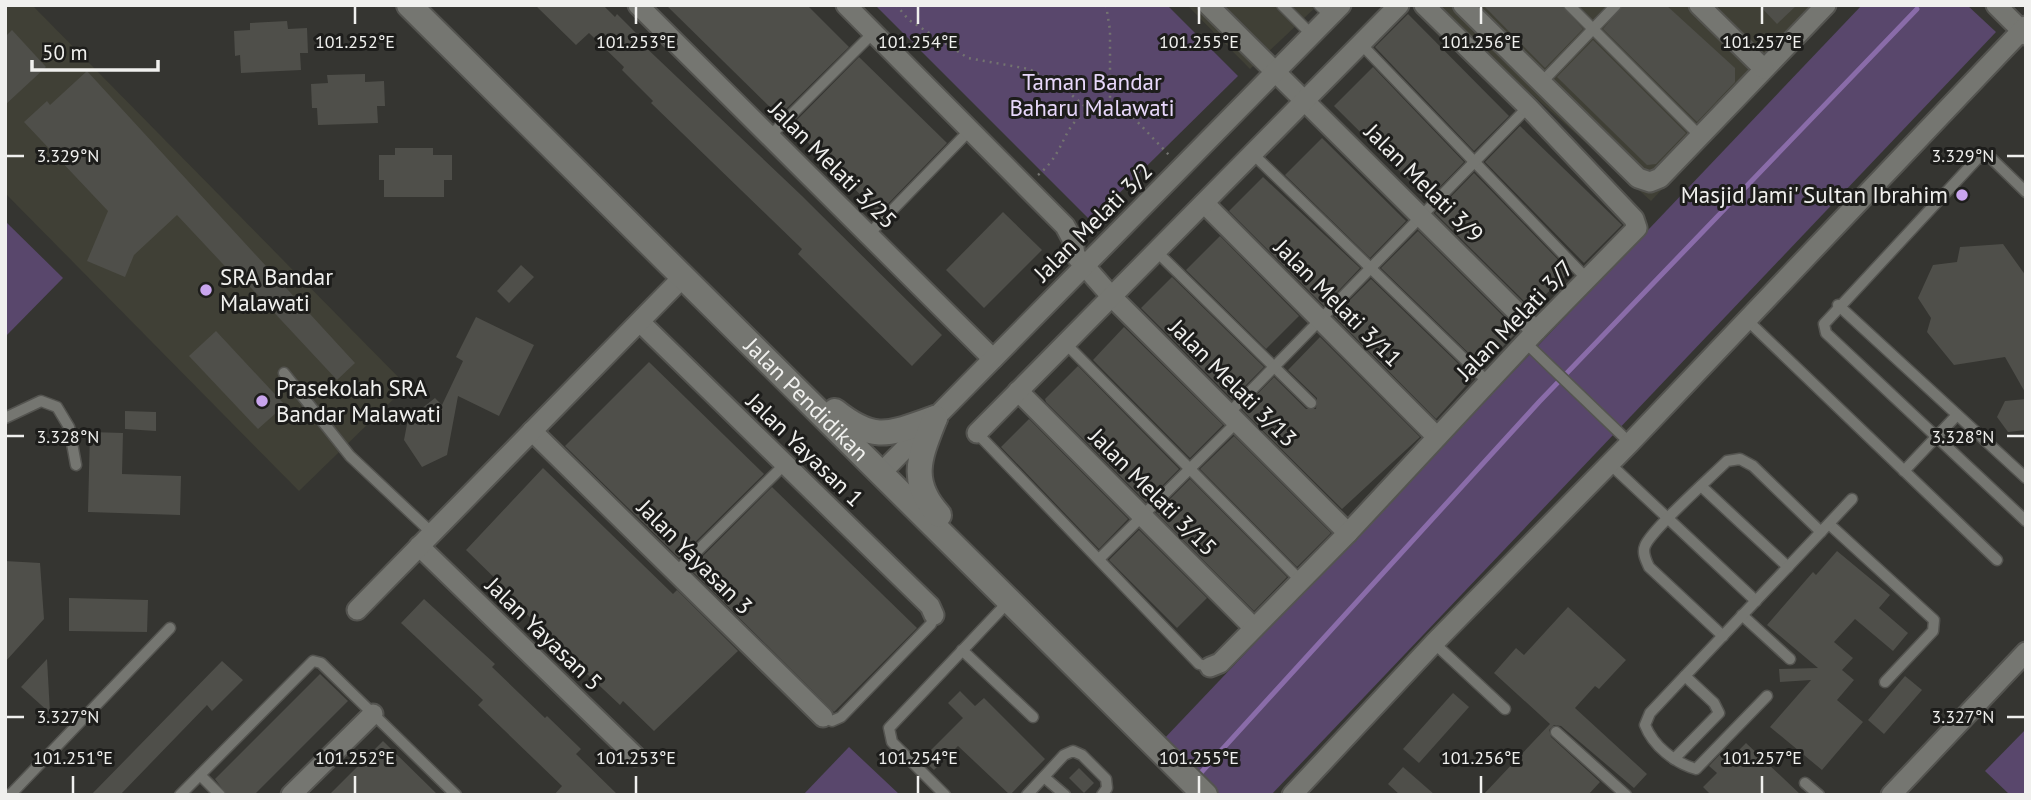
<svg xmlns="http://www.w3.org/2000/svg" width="2031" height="800" font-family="'PT Sans',sans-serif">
<rect width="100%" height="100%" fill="#353531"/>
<!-- built -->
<g fill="#404036">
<path d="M32,5l375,381 -108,105 -294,-298v-187z"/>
<path d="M1187,5h131l-68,64z"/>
<path d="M1432,5h403l-184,196z"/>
</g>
<!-- green -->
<g fill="#59476c">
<path d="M875,5h292l71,71 -147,145z"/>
<path d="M1862,5h105l29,27 -725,763h-51l-58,-54z"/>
<path d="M5,221l58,57 -58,59z"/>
<path d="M2026,729v66h-16l-25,-24z"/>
<path d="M849,747l51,48h-97z"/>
</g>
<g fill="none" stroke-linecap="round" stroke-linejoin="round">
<!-- stream -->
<path stroke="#8a6ca9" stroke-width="5" d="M1197,777l342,-375 378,-393"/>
</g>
<!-- building -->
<g fill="#4f4f4a">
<path d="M535,5h68l12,12 2,-3 23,23 -2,3 163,155 141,140 -30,31 -114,-112 4,-5 -151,-146 2,-2 -31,-31 2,-3 -35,-34 -13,12z"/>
<path d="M666,5h141l42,42 -70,69z"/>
<path d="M1483,5h79l21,24 -38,39z"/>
<path d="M1623,5h43l69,63v14l-38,40 -94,-93z"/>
<path d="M1759,5h38l-20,19z"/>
<path d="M1408,14l101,102 -35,35 -99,-104z"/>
<path d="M287,21l1,8 19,-1 1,25h-8l1,17 -60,3 -1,-18 -5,1 -1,-25 16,-1v-7z"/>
<path d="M12,30l34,37 -41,38v-68z"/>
<path d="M1593,40l93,93 -30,31 -9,1 -90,-88z"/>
<path d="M859,57l88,86 -68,70 -88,-87z"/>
<path d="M1373,67l91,95 -36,37 -94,-93z"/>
<path d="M87,71l268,292 -18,17 -98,-105 -3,3 -59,-63 -43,40 -9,22 -38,-16 21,-50 -84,-89 23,-21 3,4z"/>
<path d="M365,74v8l19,-1 1,25h-8l1,17 -60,2 -1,-17h-5l-1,-24 17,-1 -1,-8z"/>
<path d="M1520,126l102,99 -38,38 -99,-101z"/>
<path d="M1322,138l84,83 -36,37 -85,-83z"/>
<path d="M395,148h38v7h19v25h-8v17h-60v-17h-5v-25h16z"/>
<path d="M1474,173l96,99 -39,36 -96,-95z"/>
<path d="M1263,177l97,91 -36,38 -95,-95z"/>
<path d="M1003,212l39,38 -58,58 -38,-38z"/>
<path d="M1418,231l100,100 -35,36 -102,-99z"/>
<path d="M1220,236l79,80 -33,33 -80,-79z"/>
<path d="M2003,244l23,32v118l-21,-37 -51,8 -27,-33 4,-14 -13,-20 15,-33 24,-3 3,-15z"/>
<path d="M521,265l13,12 -25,26 -12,-12z"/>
<path d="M1172,277l92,90 -32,32 -91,-91z"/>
<path d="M1371,279l102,99 -37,41 -102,-103z"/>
<path d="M476,317l58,28 -35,71 -41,-20 -11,59 -25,12 -18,-27 4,-21 27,-21 7,7 21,-44 -7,-4z"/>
<path d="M1124,327l99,98 -33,33 -97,-98z"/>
<path d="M216,331l69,74 -27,24 -69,-73z"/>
<path d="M1320,337l100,100 -78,72 -100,-99 32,-33 32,32h10l1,-11 -29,-28z"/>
<path d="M649,362l115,112 -85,84 -114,-112z"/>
<path d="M1078,366l101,103 -33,33 -100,-100 -1,-3z"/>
<path d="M2026,399v31l-18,2 -11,-15 8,-16z"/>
<path d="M125,411l31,1v19l-31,-2z"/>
<path d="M1029,419l99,100 -29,30 -98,-102z"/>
<path d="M90,432l33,1 -1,41 59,2 -1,39 -92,-3z"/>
<path d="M1234,436l97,97 -34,34 -97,-98z"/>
<path d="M543,468l130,126 4,-4 61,61 -84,80 -31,-30 -3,4 -33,-31 2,-2 -86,-80 3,-3 -40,-39z"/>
<path d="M1190,479l97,98 -33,34 -98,-98z"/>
<path d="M772,487l145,141 -83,84 -144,-143z"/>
<path d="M1139,530l68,68 -30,30 -68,-68z"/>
<path d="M1837,551l53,44 -11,13 29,25 -15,18 -38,-32 -21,23 19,16 -11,12 12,10 -17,20 26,22 -41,48 -52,-43 41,-47 -31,2 -1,-13 39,-1 -51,-43 46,-53 3,3z"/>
<path d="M5,561l35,2 4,56 -39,43z"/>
<path d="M69,598l79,2 -1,32 -78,-1z"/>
<path d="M424,599l71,65 -3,3 53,51 2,-2 34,33 -5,5 42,41h-64l8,-9 -84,-81 5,-5 -82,-77z"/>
<path d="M1568,607l58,53 -27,29 -4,-3 -20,22 72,66 -13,14 -73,-62 -7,-1 -5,5 2,7 49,45 -12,13h-105l67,-71 -56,-51 22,-25 8,7z"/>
<path d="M47,659l3,54 -29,-26z"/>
<path d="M222,661l21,19 -31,31 -5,-6 -87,90h-29z"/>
<path d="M320,674l28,27 -94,94h-27l-12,-16z"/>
<path d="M1905,676l17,14 -38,44 -16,-14z"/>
<path d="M960,691l15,15 9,-8 61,61 -35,36 -52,-49 -24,24 -12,-11 41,-41 -15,-15z"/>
<path d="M1453,693l16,14 -50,56 -16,-14z"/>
<path d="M383,741l55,54h-109z"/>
<path d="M1746,743l55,52h-90l-8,-8 14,-14 -8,-7 16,-17 8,7z"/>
<path d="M1403,767l32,28h-35l-12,-11z"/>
<path d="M1079,768l15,15 -10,10 -15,-15z"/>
</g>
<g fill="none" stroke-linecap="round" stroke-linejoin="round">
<defs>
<g id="service">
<path d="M1282,5l30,30"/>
<path d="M1319,5l11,11"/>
<path d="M1569,5l131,131"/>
<path d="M1361,44l227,236"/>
<path d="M1542,82l74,-77"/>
<path d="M770,136l103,-103"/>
<path d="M1253,154l235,228"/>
<path d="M2026,192l-34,-33 -5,-3 -10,3 -153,165 2,9 200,188"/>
<path d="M868,235l101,-104"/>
<path d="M1156,251l155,152"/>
<path d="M1838,305l188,173"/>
<path d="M1746,319l251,241"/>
<path d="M1065,343l235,237"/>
<path d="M1526,343l104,100"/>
<path d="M284,373l66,83 82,77"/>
<path d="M1229,413l299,-306"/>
<path d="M5,418l36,-17 16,6 12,20 7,38"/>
<path d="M977,433l222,231 11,3"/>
<path d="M1610,464l146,137"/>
<path d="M1904,471l53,-56"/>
<path d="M1701,486l87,81"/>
<path d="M1829,524l105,96 -1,11 -48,51"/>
<path d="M1099,559l138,-137"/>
<path d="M676,572l109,-108"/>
<path d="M1742,615l48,44"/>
<path d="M1723,636l-74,-69c-3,-7 -7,-14 -4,-21 6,-16 67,-70 82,-85l13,-2 13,7 68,66"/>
<path d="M1434,643l71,66"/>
<path d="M962,650l71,67"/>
<path d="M1767,696l-71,73c-21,-6 -43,-23 -51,-44l5,-12 202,-214"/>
<path d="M823,717l9,4 9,-4 90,-93 3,-9"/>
<path d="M1556,732l70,63"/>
<path d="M1674,759l45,-46 -5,-10 -29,-27"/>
<path d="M200,775l20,20"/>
<path d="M1044,777l21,18"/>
<path d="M1805,783l14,12"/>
<path d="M6,795l5,-1 159,-166"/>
<path d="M180,795l133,-134 8,2 135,132"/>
<path d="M945,795l-53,-53 -3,-14 120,-127"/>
<path d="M1027,795l37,-40 9,-4 9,4 24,24 1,9 -5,7"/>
</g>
<g id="minor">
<path d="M638,5l355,354"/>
<path d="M846,5l219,221 8,15 2,14 36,41 237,237"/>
<path d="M1208,5l328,326"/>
<path d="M1463,5l175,173 12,4 10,-4 166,-173"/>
<path d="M1699,5l65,64"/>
<path d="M1996,5l30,30"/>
<path d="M1204,203l233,234"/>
<path d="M640,322l290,284 4,9"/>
<path d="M1018,391l236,237"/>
<path d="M532,431l291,286"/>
<path d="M977,433l422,-428"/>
<path d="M881,473l460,-468"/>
<path d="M419,546l216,210"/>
<path d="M357,610l326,-333"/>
<path d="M1210,667l10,-4 128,-130 188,-202 101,-103 -3,-9 -106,-112 -104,-102"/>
<path d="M291,795l82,-81"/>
<path d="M1292,795l142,-152 196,-200 396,-417"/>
<path d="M1891,795l135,-143"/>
</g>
<g id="tertiary">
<path id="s1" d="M409,5l796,790"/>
<path d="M835,411c40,32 54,23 100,7"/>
<path d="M935,418c-15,38 -27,63 4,97"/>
</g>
</defs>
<!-- service casing -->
<use href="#service" stroke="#545450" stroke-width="13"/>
<!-- minor casing -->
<use href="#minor" stroke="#545450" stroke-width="23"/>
<!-- tertiary casing -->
<use href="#tertiary" stroke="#545450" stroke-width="28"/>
<!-- path -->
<g stroke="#737370" stroke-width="2.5" stroke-dasharray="2 5" stroke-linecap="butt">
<path d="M896,5l13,15 59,38 61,11 31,16 28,24"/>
<path d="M1106,5l4,25v73"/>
<path d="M1038,175c35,-29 19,-59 72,-72l21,12 38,40"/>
</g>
<!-- service -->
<use href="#service" stroke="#757671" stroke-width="10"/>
<!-- minor -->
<use href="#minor" stroke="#757671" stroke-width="19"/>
<!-- tertiary -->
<use href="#tertiary" stroke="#757671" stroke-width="24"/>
</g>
<!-- ticks -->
<path fill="none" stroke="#f0f0ee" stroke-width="2.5" d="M355,7v17M636,7v17M918,7v17M1199,7v17M1481,7v17M1762,7v17M7,156h17M2007,156h17M7,436h17M2007,436h17M7,717h17M2007,717h17M73,776v17M355,776v17M636,776v17M918,776v17M1199,776v17M1481,776v17M1762,776v17"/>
<!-- markers -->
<g fill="#c9a5ee" stroke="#1d1d1b" stroke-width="2.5">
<circle cx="1962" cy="195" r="7"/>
<circle cx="206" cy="290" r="7"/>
<circle cx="262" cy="401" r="7"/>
</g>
<g text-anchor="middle" stroke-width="6" stroke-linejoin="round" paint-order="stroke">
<!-- park labels -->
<g font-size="23" fill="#e8d8fb" stroke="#1d1d1b">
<text x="1092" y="90">Taman Bandar<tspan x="1092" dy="26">Baharu Malawati</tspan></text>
</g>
<!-- street labels -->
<g font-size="23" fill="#f0f0ee" stroke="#1d1d1b">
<text transform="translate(833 165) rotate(45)" y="8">Jalan Melati 3/25</text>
<text transform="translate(1424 183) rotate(45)" y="8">Jalan Melati 3/9</text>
<text transform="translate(1093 222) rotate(-45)" y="8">Jalan Melati 3/2</text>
<text transform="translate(1338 303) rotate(45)" y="8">Jalan Melati 3/11</text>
<text transform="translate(1515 320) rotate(-46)" y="8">Jalan Melati 3/7</text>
<text transform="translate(1233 383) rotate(45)" y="8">Jalan Melati 3/13</text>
<text dy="8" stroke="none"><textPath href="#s1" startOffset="560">Jalan Pendidikan</textPath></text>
<text transform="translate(805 450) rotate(44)" y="8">Jalan Yayasan 1</text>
<text transform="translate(1153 492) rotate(45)" y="8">Jalan Melati 3/15</text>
<text transform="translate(695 557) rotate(45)" y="8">Jalan Yayasan 3</text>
<text transform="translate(544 634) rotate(44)" y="8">Jalan Yayasan 5</text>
</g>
<!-- poi labels -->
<g font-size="23" fill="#f0f0ee" stroke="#1d1d1b" text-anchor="start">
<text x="1948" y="203" text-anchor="end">Masjid Jami' Sultan Ibrahim</text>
<text x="220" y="285">SRA Bandar<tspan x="220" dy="26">Malawati</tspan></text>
<text x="276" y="396">Prasekolah SRA<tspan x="276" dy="26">Bandar Malawati</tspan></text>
</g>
</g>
<g font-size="18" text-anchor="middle" fill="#f0f0ee" stroke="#1d1d1b" stroke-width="6" stroke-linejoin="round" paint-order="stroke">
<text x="355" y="48">101.252°E</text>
<text x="636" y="48">101.253°E</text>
<text x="918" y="48">101.254°E</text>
<text x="1199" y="48">101.255°E</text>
<text x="1481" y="48">101.256°E</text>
<text x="1762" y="48">101.257°E</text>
<text x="68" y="162">3.329°N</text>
<text x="1963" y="162">3.329°N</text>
<text x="68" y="443">3.328°N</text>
<text x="1963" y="443">3.328°N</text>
<text x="68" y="723">3.327°N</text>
<text x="1963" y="723">3.327°N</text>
<text x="73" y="764">101.251°E</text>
<text x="355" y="764">101.252°E</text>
<text x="636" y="764">101.253°E</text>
<text x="918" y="764">101.254°E</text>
<text x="1199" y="764">101.255°E</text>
<text x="1481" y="764">101.256°E</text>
<text x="1762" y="764">101.257°E</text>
</g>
<!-- border -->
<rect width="2031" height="800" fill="none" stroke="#f0f0ee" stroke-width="14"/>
<!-- scale -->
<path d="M32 60v10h126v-10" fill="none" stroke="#f0f0ee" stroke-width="3.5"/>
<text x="42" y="60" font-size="21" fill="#f0f0ee" stroke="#1d1d1b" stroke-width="5" paint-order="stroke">50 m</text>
</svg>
